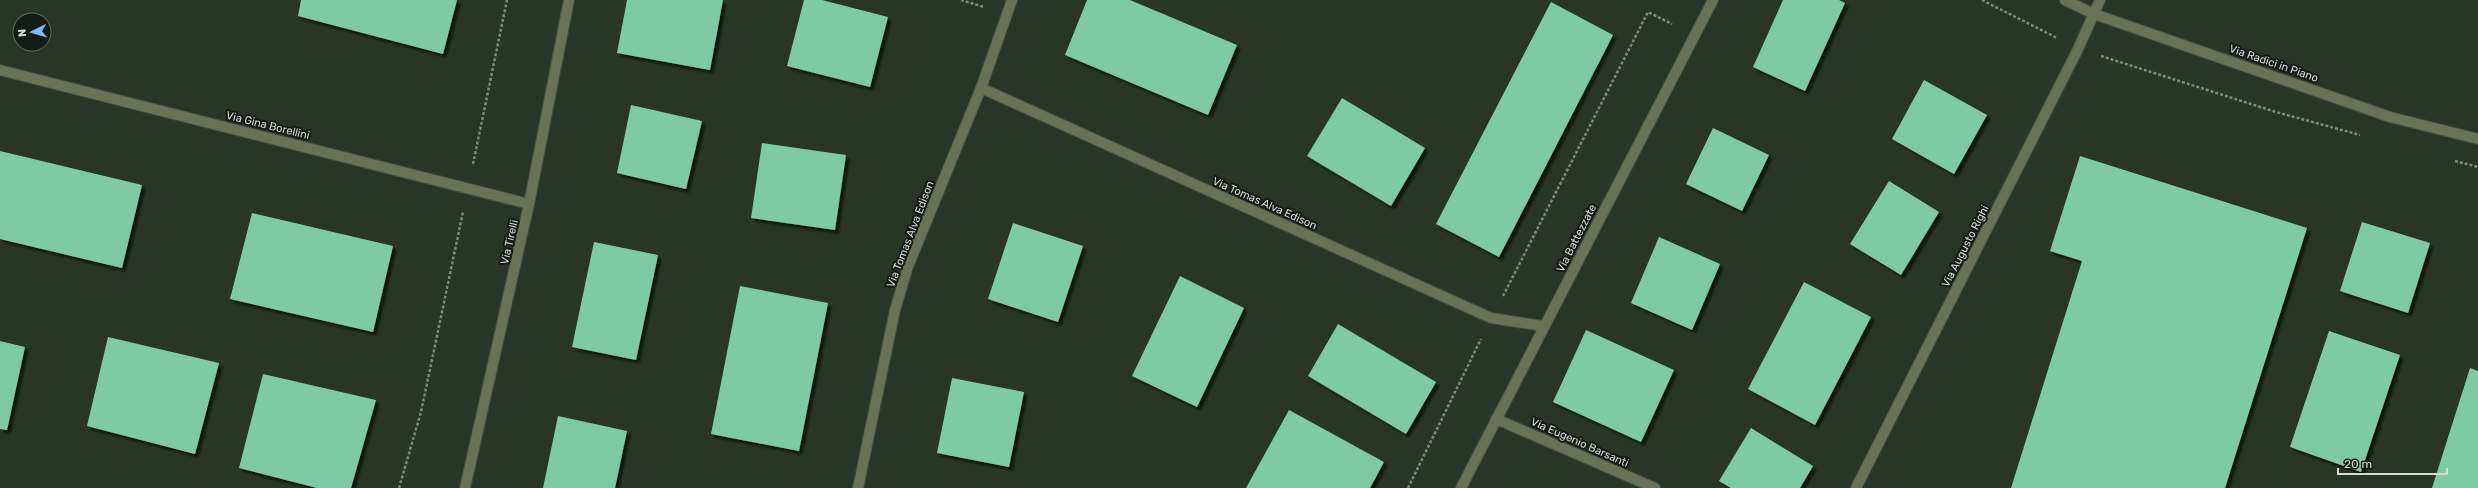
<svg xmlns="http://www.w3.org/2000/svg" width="2478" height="488" font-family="Rubik,sans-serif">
<defs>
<filter id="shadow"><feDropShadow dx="3.5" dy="3.5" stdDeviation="1" flood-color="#0009"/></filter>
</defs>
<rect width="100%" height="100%" fill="#283527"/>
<!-- building -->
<g fill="#7fcaa6" filter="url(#shadow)">
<path d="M301,0h156l-14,54 -145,-38z"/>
<path d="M627,0h96l-13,70 -93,-17z"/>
<path d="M804,0h18l66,17 -18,70 -83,-21z"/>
<path d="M1087,0h43l107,45 -29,70 -143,-60z"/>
<path d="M1783,0h56l6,3 -40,88 -52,-24z"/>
<path d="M1551,2l62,33 -114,222 -63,-33z"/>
<path d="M1924,80l63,35 -33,59 -62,-35z"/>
<path d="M1342,98l83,50 -34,58 -84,-50z"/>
<path d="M631,105l71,16 -16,68 -69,-16z"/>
<path d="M1713,128l56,27 -27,56 -56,-27z"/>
<path d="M762,143l84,12 -11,75 -84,-12z"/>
<path d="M0,151l142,34 -20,83 -122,-29z"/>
<path d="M2080,156l227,72 -82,260h-214l71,-227 -32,-10z"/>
<path d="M1889,181l50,31 -38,63 -51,-31z"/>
<path d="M252,213l141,33 -20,86 -143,-33z"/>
<path d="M2362,222l68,21 -22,70 -68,-22z"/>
<path d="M1013,223l70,23 -25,76 -70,-23z"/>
<path d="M1659,237l61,27 -28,66 -61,-27z"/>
<path d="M594,242l64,13 -22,105 -64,-13z"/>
<path d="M1180,276l64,32 -47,99 -65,-31z"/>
<path d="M1804,282l67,35 -56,108 -67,-36z"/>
<path d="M740,286l88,17 -29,148 -88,-17z"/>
<path d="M1338,324l98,58 -30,52 -98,-58z"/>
<path d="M1586,330l88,40 -33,72 -88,-40z"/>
<path d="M2329,331l71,24 -39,117 -71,-25z"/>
<path d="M108,337l111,26 -24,91 -108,-28z"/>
<path d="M0,341l25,6 -18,83 -7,-1z"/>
<path d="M2470,368l8,3v117h-46z"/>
<path d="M263,374l113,26 -25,88h-34l-78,-20z"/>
<path d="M952,378l72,14 -15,75 -72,-14z"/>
<path d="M1289,410l95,52 -14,26h-124z"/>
<path d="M558,416l69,15 -12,57h-72z"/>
<path d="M1751,428l62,38 -13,22h-69l-12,-7z"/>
</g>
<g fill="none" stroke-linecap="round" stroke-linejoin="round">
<defs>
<g id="minor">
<path d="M2065,0l29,14 296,103 88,22"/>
<path d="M0,70l529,134"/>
<path d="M981,88l510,230 52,8"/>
<path d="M1496,419l159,69"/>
<path d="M465,488l64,-284 40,-204"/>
<path d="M858,488l37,-178 12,-41 74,-181 31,-88"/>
<path d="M1461,488l252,-488"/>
<path d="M1856,488l222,-439 22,-49"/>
</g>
</defs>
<!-- minor casing -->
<use href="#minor" stroke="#445043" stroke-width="12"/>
<!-- path -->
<g stroke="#7f897e" stroke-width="2.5" stroke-dasharray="3 2" stroke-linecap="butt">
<path d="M961,0l23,7"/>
<path d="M1982,0l75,38"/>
<path d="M2101,56l175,56 84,23"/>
<path d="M2455,161l23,6"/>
<path d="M473,164l34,-164"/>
<path d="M1503,296l145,-284 24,12"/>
<path d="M399,488l22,-76 42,-200"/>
<path d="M1408,488l73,-149"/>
</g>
<!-- minor -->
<use href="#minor" stroke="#697156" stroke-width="10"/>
</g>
<g text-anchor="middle" stroke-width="4" stroke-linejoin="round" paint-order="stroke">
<!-- street labels -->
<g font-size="11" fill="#d5ddd4" stroke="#151b14">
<text transform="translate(2274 63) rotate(19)" y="4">Via Radici in Piano</text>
<text transform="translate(268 125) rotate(14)" y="4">Via Gina Borellini</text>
<text transform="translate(1265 203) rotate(24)" y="4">Via Tomas Alva Edison</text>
<text transform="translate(910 234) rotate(-69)" y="4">Via Tomas Alva Edison</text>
<text transform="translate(1576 238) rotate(-63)" y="4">Via Battezzate</text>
<text transform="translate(509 242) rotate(-77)" y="4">Via Tirelli</text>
<text transform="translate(1965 246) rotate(-63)" y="4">Via Augusto Righi</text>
<text transform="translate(1580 442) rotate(24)" y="4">Via Eugenio Barsanti</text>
</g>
</g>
<!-- north arrow -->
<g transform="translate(32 32) rotate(265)"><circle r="19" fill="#151b14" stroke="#626961"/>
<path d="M0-3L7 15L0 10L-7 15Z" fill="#7abef8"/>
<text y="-6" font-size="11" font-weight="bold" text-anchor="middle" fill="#d5ddd4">N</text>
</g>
<!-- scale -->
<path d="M2338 468v6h109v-6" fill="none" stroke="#d5ddd4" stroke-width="2"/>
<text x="2344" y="468" font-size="12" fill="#d5ddd4" stroke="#151b14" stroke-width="3" paint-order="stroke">20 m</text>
</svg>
